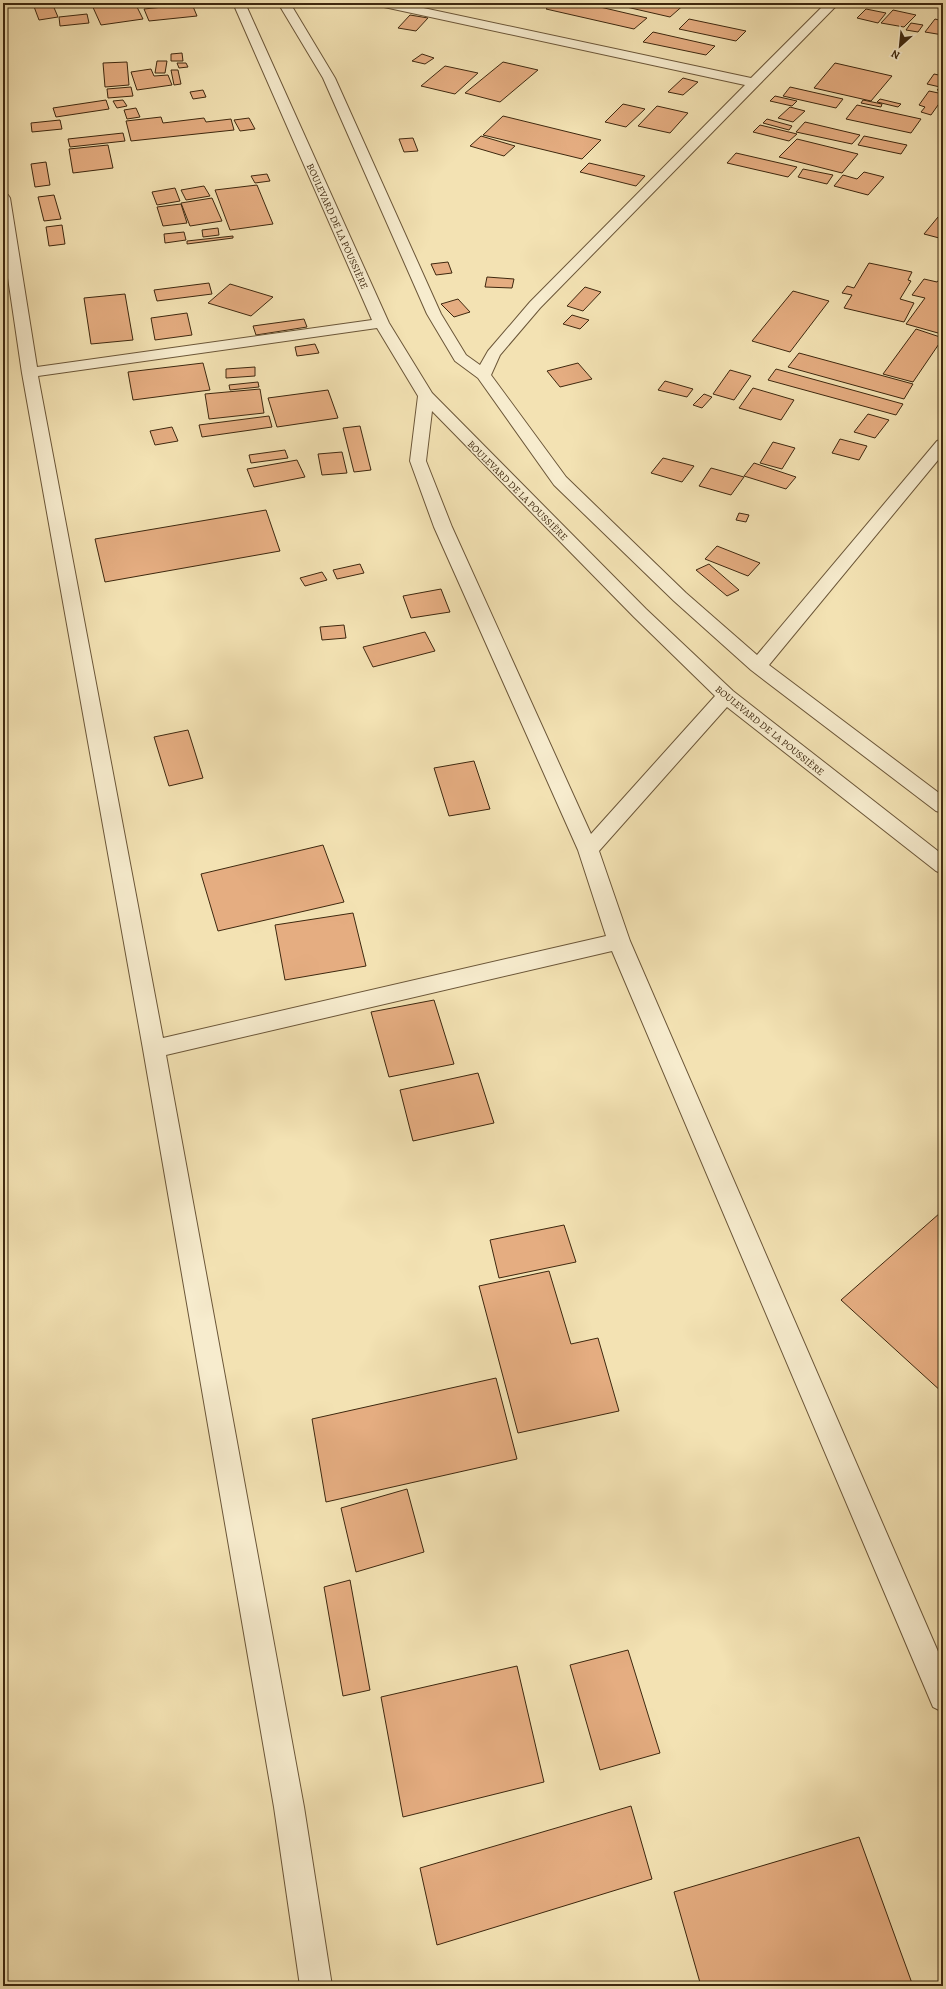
<svg xmlns="http://www.w3.org/2000/svg" width="946" height="1989" font-family="Alegreya,serif">
<rect width="100%" height="100%" fill="#f3e2b3"/>
<filter id="stains"><feTurbulence type="fractalNoise" baseFrequency=".005" numOctaves="4"/><feColorMatrix values="0 0 0 0 .2 0 0 0 0 .09 0 0 0 0 .02 0 0 0 .5 -.17"/></filter>
<radialGradient id="worn" r=".72"><stop offset=".6" stop-color="#630" stop-opacity="0"/><stop offset="1" stop-color="#630" stop-opacity=".3"/></radialGradient>
<!-- building -->
<g fill="#e5ad81" stroke="#3e280f">
<path d="M52,3l6,14 -19,3 -6,-16z"/>
<path d="M91,3h44l8,16 -42,6z"/>
<path d="M553,3h30l64,15 -13,11 -88,-20z"/>
<path d="M609,3h77l-16,14z"/>
<path d="M192,4l5,12 -48,5 -5,-12z"/>
<path d="M866,9l20,4 -8,10 -21,-5z"/>
<path d="M893,10l23,5 -12,12 -23,-4z"/>
<path d="M87,14l2,9 -29,3 -1,-9z"/>
<path d="M410,15l18,3 -12,13 -18,-3z"/>
<path d="M689,19l57,12 -10,10 -57,-12z"/>
<path d="M935,19l8,2v14l-18,-3z"/>
<path d="M911,23l12,2 -5,7 -12,-2z"/>
<path d="M653,32l62,14 -9,9 -63,-13z"/>
<path d="M182,53l1,8h-12v-7z"/>
<path d="M422,54l12,4 -9,6 -13,-3z"/>
<path d="M157,61h10l-2,12h-10z"/>
<path d="M127,62l2,23 -24,2 -2,-24z"/>
<path d="M503,62l35,8 -38,32 -35,-9z"/>
<path d="M177,63h9l2,4 -9,1z"/>
<path d="M835,63l57,13 -21,25 -57,-13z"/>
<path d="M445,66l33,7 -23,21 -34,-8z"/>
<path d="M151,69l3,7 14,-1 4,10 -35,5 -6,-18z"/>
<path d="M171,70h7l3,14 -7,1z"/>
<path d="M934,74l9,2v15l-6,-1 3,-3 -13,-3z"/>
<path d="M683,78l15,4 -15,13 -15,-3z"/>
<path d="M131,87l2,9 -25,2 -1,-9z"/>
<path d="M790,87l53,12 -7,9 -53,-12z"/>
<path d="M203,90l3,7 -13,2 -3,-7z"/>
<path d="M929,91l14,3v4l-12,17 -10,-3 4,-5 -6,-2z"/>
<path d="M775,96l22,5 -5,5 -22,-5z"/>
<path d="M880,99l21,5 -3,3 -21,-5z"/>
<path d="M106,100l3,9 -53,8 -3,-9z"/>
<path d="M123,100l4,6 -10,2 -4,-7z"/>
<path d="M863,100l19,4 -1,3 -20,-4z"/>
<path d="M623,104l22,5 -19,18 -21,-5z"/>
<path d="M857,105l64,14 -10,14 -65,-14z"/>
<path d="M657,106l31,7 -18,20 -32,-7z"/>
<path d="M790,107l15,4 -12,11 -15,-4z"/>
<path d="M136,108l4,9 -13,2 -3,-9z"/>
<path d="M503,116l98,24 -19,19 -99,-24z"/>
<path d="M161,117l2,6 41,-5 2,4 25,-3 3,11 -103,11 -5,-20z"/>
<path d="M249,118l6,11 -15,2 -6,-11z"/>
<path d="M767,119l25,7 -3,4 -26,-7z"/>
<path d="M60,120l2,9 -30,3 -1,-9z"/>
<path d="M805,122l55,13 -8,9 -56,-12z"/>
<path d="M760,125l37,9 -8,7 -36,-9z"/>
<path d="M123,133l2,8 -55,6 -2,-8z"/>
<path d="M481,136l34,10 -11,10 -34,-10z"/>
<path d="M864,136l43,9 -6,9 -43,-9z"/>
<path d="M413,138l5,13 -14,1 -5,-13z"/>
<path d="M797,139l61,15 -16,19 -63,-16z"/>
<path d="M108,145l5,23 -40,5 -4,-24z"/>
<path d="M736,153l61,14 -9,10 -61,-14z"/>
<path d="M46,162l4,23 -15,2 -4,-23z"/>
<path d="M589,163l56,13 -9,10 -56,-14z"/>
<path d="M803,169l30,6 -6,9 -29,-7z"/>
<path d="M864,172l20,5 -16,18 -34,-9 9,-11 14,4z"/>
<path d="M267,174l3,7 -15,2 -4,-7z"/>
<path d="M257,185l16,39 -43,6 -15,-40z"/>
<path d="M204,186l6,10 -24,4 -5,-10z"/>
<path d="M175,188l5,13 -23,4 -5,-13z"/>
<path d="M54,195l7,24 -17,2 -6,-24z"/>
<path d="M212,198l10,23 -32,5 -9,-23z"/>
<path d="M181,204l6,19 -24,3 -6,-19z"/>
<path d="M938,217l5,1v21l-19,-5z"/>
<path d="M62,225l3,19 -16,2 -3,-19z"/>
<path d="M218,228l1,7 -16,2 -1,-7z"/>
<path d="M184,232l2,8 -21,3 -1,-9z"/>
<path d="M233,236v2l-46,6v-3z"/>
<path d="M448,262l4,11 -16,2 -5,-11z"/>
<path d="M869,263l43,9 -4,8 3,1 -11,18 14,4 -10,19 -60,-14 8,-13 -10,-2 5,-7 7,2z"/>
<path d="M943,275v51l-5,7 -32,-9 19,-26 -13,-3 12,-16 13,3z"/>
<path d="M487,277l27,2 -2,9 -27,-1z"/>
<path d="M209,283l3,11 -55,7 -3,-11z"/>
<path d="M230,284l43,13 -22,19 -43,-13z"/>
<path d="M585,287l16,5 -18,19 -16,-5z"/>
<path d="M793,291l36,10 -39,51 -38,-11z"/>
<path d="M125,294l8,46 -42,4 -7,-46z"/>
<path d="M458,299l12,13 -16,5 -13,-13z"/>
<path d="M187,313l5,22 -37,5 -4,-22z"/>
<path d="M572,315l17,5 -9,9 -17,-5z"/>
<path d="M304,319l3,8 -51,8 -3,-9z"/>
<path d="M916,329l27,9 -30,44 -30,-8z"/>
<path d="M315,344l4,9 -22,3 -2,-9z"/>
<path d="M799,353l114,31 -9,15 -116,-32z"/>
<path d="M203,363l7,27 -77,10 -5,-28z"/>
<path d="M578,363l14,16 -32,8 -13,-16z"/>
<path d="M255,367v9l-29,2v-9z"/>
<path d="M776,369l127,35 -7,11 -128,-35z"/>
<path d="M730,370l21,6 -17,24 -21,-6z"/>
<path d="M665,381l28,8 -6,8 -29,-7z"/>
<path d="M258,382l1,5 -29,3 -1,-5z"/>
<path d="M753,388l41,12 -13,20 -42,-12z"/>
<path d="M260,389l4,24 -55,6 -4,-25z"/>
<path d="M328,390l10,28 -61,9 -9,-29z"/>
<path d="M704,394l8,3 -10,11 -9,-3z"/>
<path d="M868,414l21,6 -14,18 -21,-6z"/>
<path d="M269,416l3,11 -70,10 -3,-12z"/>
<path d="M360,426l11,44 -17,2 -11,-44z"/>
<path d="M172,427l6,14 -23,4 -5,-14z"/>
<path d="M840,439l27,7 -8,14 -27,-7z"/>
<path d="M773,442l22,6 -13,21 -22,-6z"/>
<path d="M285,450l3,8 -37,5 -2,-8z"/>
<path d="M342,452l5,21 -25,2 -4,-21z"/>
<path d="M663,458l31,8 -12,16 -31,-9z"/>
<path d="M297,460l8,17 -51,10 -7,-18z"/>
<path d="M754,463l42,14 -10,12 -42,-13z"/>
<path d="M711,468l33,9 -13,18 -32,-9z"/>
<path d="M266,510l14,41 -175,31 -10,-43z"/>
<path d="M739,513l10,2 -3,7 -10,-2z"/>
<path d="M717,546l43,17 -12,13 -43,-17z"/>
<path d="M360,564l4,9 -27,6 -4,-9z"/>
<path d="M709,564l30,26 -12,6 -31,-26z"/>
<path d="M322,572l5,8 -22,6 -5,-8z"/>
<path d="M441,589l9,23 -39,6 -8,-22z"/>
<path d="M344,625l2,13 -24,2 -2,-13z"/>
<path d="M425,632l10,19 -62,16 -10,-20z"/>
<path d="M188,730l15,48 -34,8 -15,-49z"/>
<path d="M474,761l16,48 -41,7 -15,-48z"/>
<path d="M323,845l21,57 -126,29 -17,-57z"/>
<path d="M353,913l13,53 -81,14 -10,-55z"/>
<path d="M434,1000l20,64 -65,13 -18,-65z"/>
<path d="M478,1073l16,50 -81,18 -13,-51z"/>
<path d="M940,1213l3,3v177l-102,-93z"/>
<path d="M564,1225l12,37 -77,16 -9,-38z"/>
<path d="M549,1271l22,73 27,-6 21,73 -101,22 -39,-147z"/>
<path d="M496,1378l21,81 -191,43 -14,-83z"/>
<path d="M407,1489l17,63 -68,20 -15,-64z"/>
<path d="M350,1580l20,110 -27,6 -19,-109z"/>
<path d="M628,1650l32,103 -60,17 -30,-105z"/>
<path d="M517,1666l27,116 -141,35 -22,-120z"/>
<path d="M631,1806l21,73 -215,66 -17,-77z"/>
<path d="M859,1837l54,149h-212l-27,-94z"/>
</g>
<g fill="none" stroke-linecap="round" stroke-linejoin="round">
<defs>
<g id="minor">
<path d="M233,3h12l144,320 43,70 214,216 87,82 210,164v19l-7,-3 -209,-164 -128,144 31,90 313,722v49l-10,-5 -321,-756 -446,104 138,752 28,179h-32l-26,-179 -131,-758 -121,-676 -19,-129v-50l5,1 2,3 27,169 335,-47zM377,328l41,68 -8,65 24,66 144,323 28,86 -443,102 -125,-662zM432,411l202,206 81,79 -124,138 -139,-307 -26,-66z"/>
<path d="M278,3h12l45,75 106,236 25,41 14,10 8,-14 42,-49 215,-217 -361,-78 -6,-4h22l351,75 75,-75h13l-299,305 -40,47 -9,20 75,102 120,116 71,62 180,-214 6,-2v15l-174,211 174,131v17l-7,-2 -185,-141 -77,-69 -120,-116 -76,-107 -23,-17 -28,-47 -104,-236z"/>
</g>
</defs>
<!-- minor casing -->
<use href="#minor" stroke="#6b5638" stroke-width="2"/>
<!-- minor -->
<use href="#minor" fill="#f7ecce" fill-rule="evenodd"/>
</g>
<g text-anchor="middle" stroke-width="3" stroke-linejoin="round" paint-order="stroke">
<!-- far-street labels -->
<g font-size="10" fill="#3e280f" stroke="#f7ecce">
<text transform="translate(338 226) rotate(66)" y="4">BOULEVARD DE LA POUSSIÈRE</text>
<text transform="translate(518 490) rotate(45)" y="4">BOULEVARD DE LA POUSSIÈRE</text>
<text transform="translate(770 730) rotate(39)" y="4">BOULEVARD DE LA POUSSIÈRE</text>
</g>
</g>
<!-- margin -->
<rect width="946" height="1989" fill="none" stroke="#f3e2b3" stroke-width="16"/>
<rect x="4" y="4" width="938" height="1981" fill="none" stroke="#3e280f" stroke-width="2"/>
<rect x="8" y="8" width="930" height="1973" fill="none" stroke="#3e280f"/>
<!-- north arrow -->
<g transform="translate(900 46) rotate(207)" stroke="#f7ecce" stroke-width="3" paint-order="stroke">
<path d="M0-3L7 15L0 10L-7 15Z" fill="#3e280f"/>
<text y="-6" font-size="11" font-weight="bold" text-anchor="middle" fill="#3e280f">N</text>
</g>
<rect width="100%" height="100%" filter="url(#stains)"/>
<rect width="100%" height="100%" fill="url(#worn)"/>
</svg>
